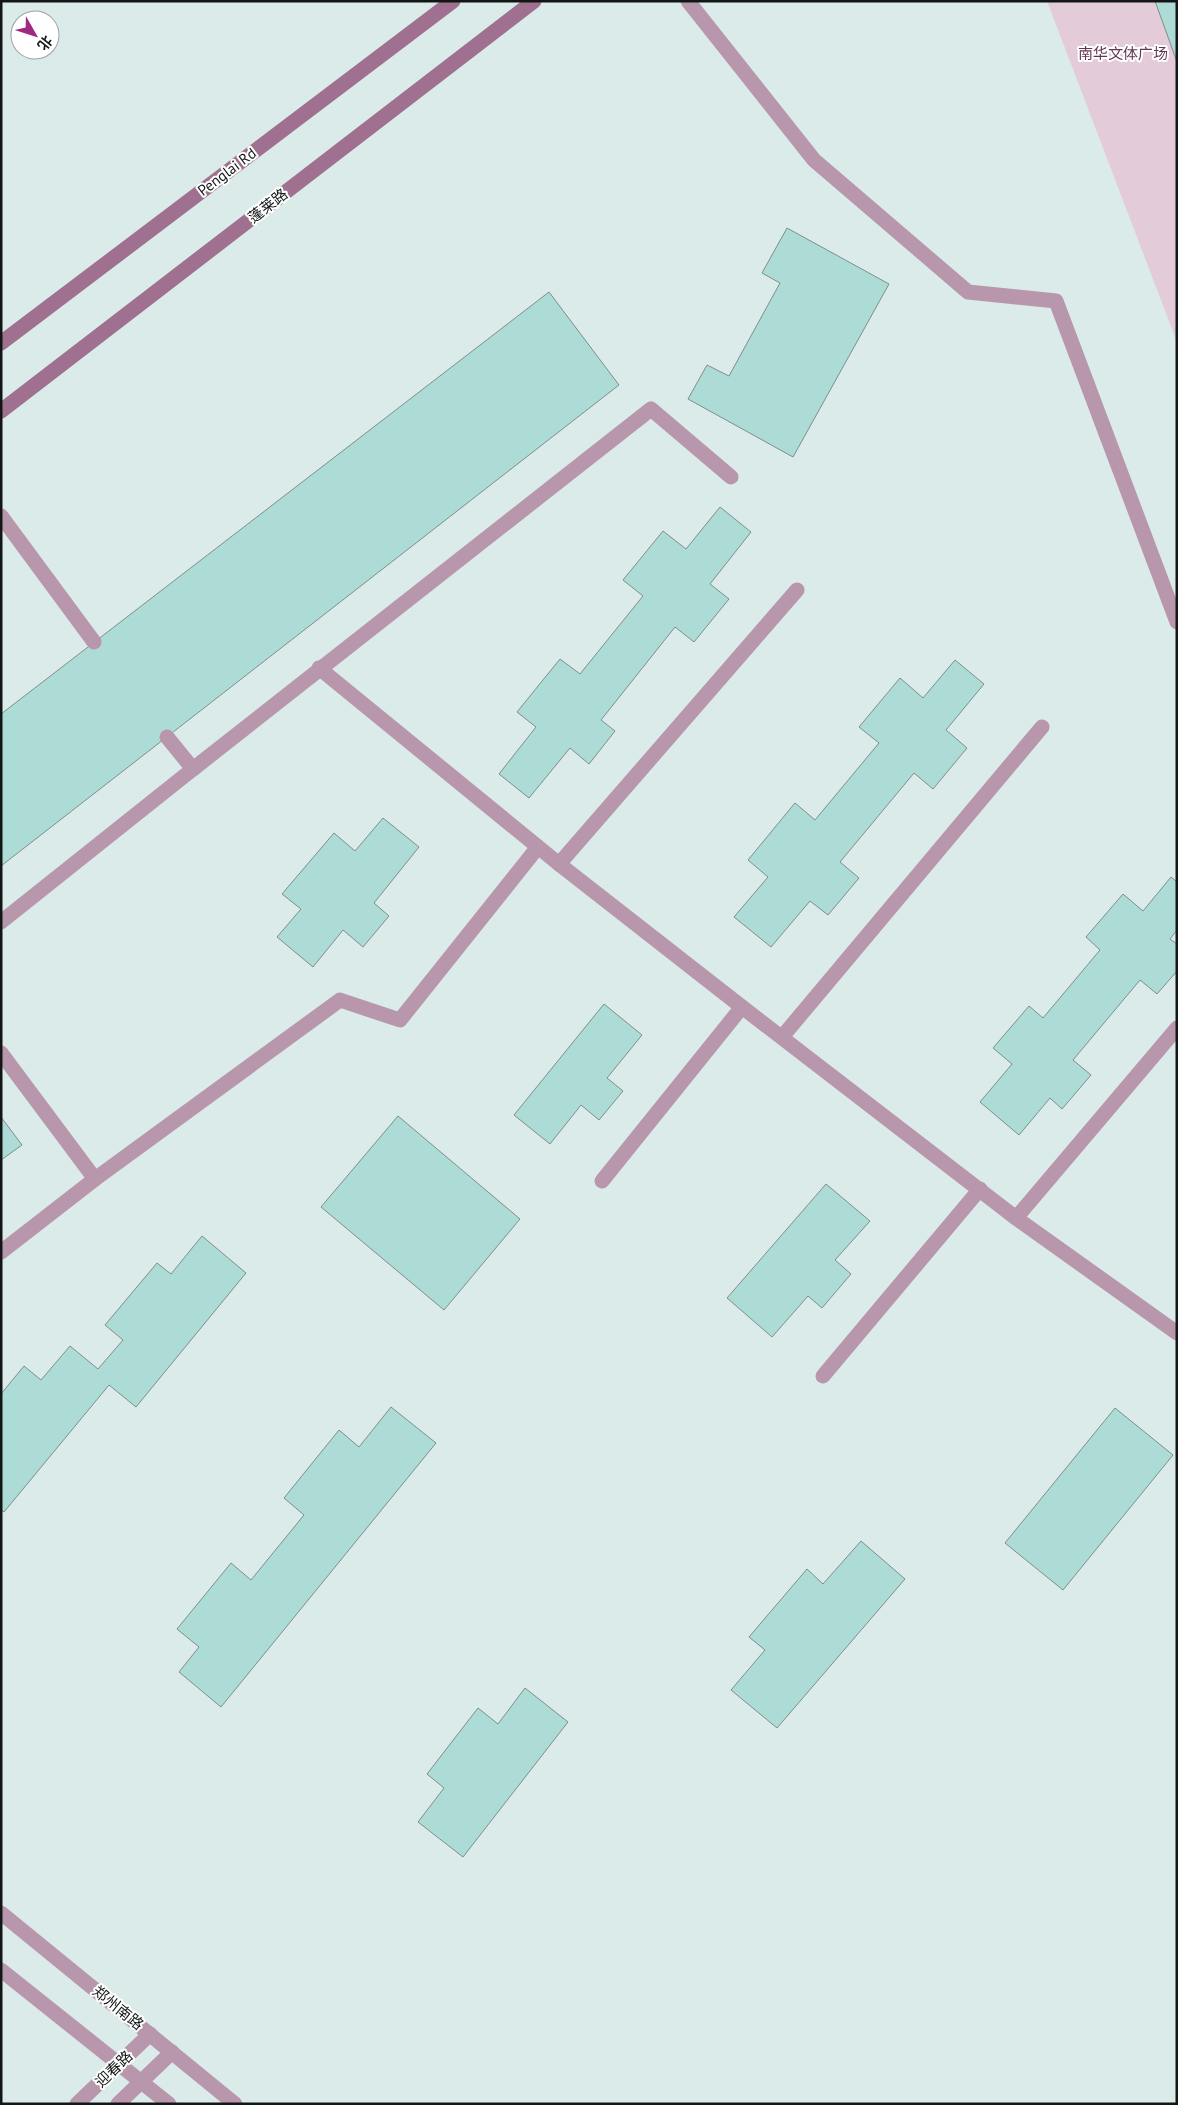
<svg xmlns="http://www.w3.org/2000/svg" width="1178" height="2105" font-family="'PT Sans','Noto Sans SC',sans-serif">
<rect width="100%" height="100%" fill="#dbebe9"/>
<!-- green -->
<path fill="#e3cbda" d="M1047,1h130v341z"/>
<!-- building -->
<g fill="#addcd6" stroke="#7f8e8c">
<path d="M1155,1h22v61z"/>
<path d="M787,228l102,56 -96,173 -105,-58 19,-34 22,11 51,-93 -18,-10z"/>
<path d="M549,292l70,93 -618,481v-152z"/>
<path d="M720,507l31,25 -41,52 19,15 -35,43 -19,-15 -74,93 14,11 -26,33 -19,-16 -41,50 -30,-24 37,-47 -19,-15 43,-53 20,15 63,-78 -20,-16 40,-49 23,18z"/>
<path d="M955,660l29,24 -38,46 21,18 -34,41 -19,-16 -74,89 19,16 -31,37 -18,-14 -39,46 -37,-30 34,-40 -20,-17 47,-57 20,17 64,-77 -20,-16 41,-49 23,20z"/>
<path d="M383,818l36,29 -45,56 15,13 -26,31 -20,-17 -30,37 -36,-30 24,-28 -19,-15 52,-61 21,18z"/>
<path d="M1171,877l6,5v48l-7,9 7,5v27l-20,23 -17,-14 -67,80 18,15 -29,34 -12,-11 -31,37 -39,-33 32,-38 -19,-16 36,-42 14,12 57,-68 -14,-13 37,-43 20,17z"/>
<path d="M604,1004l38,31 -35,43 16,13 -24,29 -18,-15 -31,39 -36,-29z"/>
<path d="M398,1116l122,103 -76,91 -123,-103z"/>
<path d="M1,1117l21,28 -21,15z"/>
<path d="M826,1184l44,37 -35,39 16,14 -29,34 -14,-12 -36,41 -45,-39z"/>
<path d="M202,1236l44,37 -110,134 -27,-22 -105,127 -3,-2v-116l23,-28 17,14 29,-34 28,23 25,-29 -18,-15 52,-62 14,11z"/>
<path d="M391,1407l45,36 -215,264 -42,-35 20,-25 -22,-18 54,-66 20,17 53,-65 -20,-17 55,-68 20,17z"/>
<path d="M1115,1408l58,47 -110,135 -58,-47z"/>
<path d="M861,1541l44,38 -128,149 -46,-38 34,-40 -16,-13 58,-68 16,15z"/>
<path d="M525,1688l43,34 -105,135 -45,-35 26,-34 -17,-14 51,-66 20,16z"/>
</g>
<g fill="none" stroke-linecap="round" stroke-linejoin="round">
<!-- service -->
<g stroke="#b897ac" stroke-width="15">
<path d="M688,1l126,159 154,132 88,9 121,321"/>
<path d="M1,516l93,126"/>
<path d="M319,668l240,196 183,143 274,211 161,115"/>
<path d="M167,737l26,32 458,-360 80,68"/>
<path d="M559,864l238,-274"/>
<path d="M1,922l192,-153"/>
<path d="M782,1037l260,-310"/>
<path d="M1,1053l94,126"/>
<path d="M602,1181l140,-174"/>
<path d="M1016,1218l161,-190"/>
<path d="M1,1252l94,-73 245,-179 60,20 138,-173"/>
<path d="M823,1376l157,-187"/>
</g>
<!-- minor -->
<g stroke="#b897ac" stroke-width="15">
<path d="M77,2104l73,-70"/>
<path d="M118,2104l54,-52"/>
</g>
<!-- tertiary -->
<g stroke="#b897ac" stroke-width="15">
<path d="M1,1913l234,191"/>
<path d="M1,1970l168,134"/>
</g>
<!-- secondary -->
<g stroke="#9f708f" stroke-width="15">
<path d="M1,343l452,-342"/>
<path d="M1,411l533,-410"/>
</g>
</g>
<g text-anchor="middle" stroke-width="4" stroke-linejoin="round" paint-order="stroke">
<!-- park labels -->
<g font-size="15" fill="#643656" stroke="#fff">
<text x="1123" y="59">南华文体广场</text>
</g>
<!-- street labels -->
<g font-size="15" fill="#121716" stroke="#fff">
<text transform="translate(227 172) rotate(-37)" y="5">Penglai Rd</text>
<text transform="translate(268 206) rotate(-38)" y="5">蓬莱路</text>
<text transform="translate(118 2008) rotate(39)" y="5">郑州南路</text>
<text transform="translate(114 2069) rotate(-44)" y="5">迎春路</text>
</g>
</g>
<!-- border -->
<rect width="1178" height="2105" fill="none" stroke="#121716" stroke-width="5"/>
<!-- north arrow -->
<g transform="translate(35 35) rotate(129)"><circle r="24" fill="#ffffff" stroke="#a0a2a2"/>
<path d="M0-4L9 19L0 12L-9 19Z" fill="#9f2982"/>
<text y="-8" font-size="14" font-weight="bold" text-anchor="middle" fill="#121716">北</text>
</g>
</svg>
